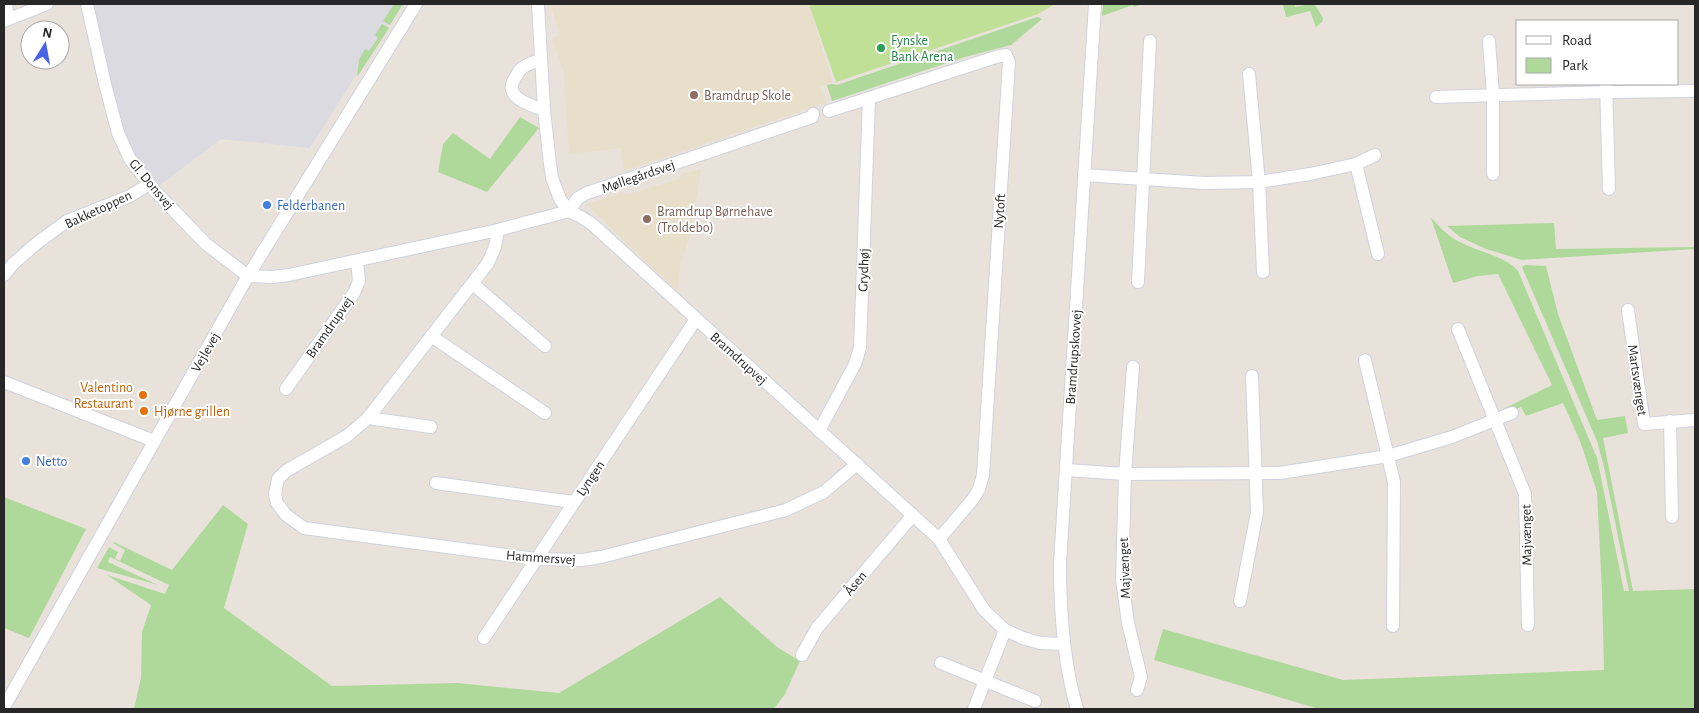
<svg xmlns="http://www.w3.org/2000/svg" width="1699" height="713" font-family="'Alegreya Sans',sans-serif">
<rect width="100%" height="100%" fill="#e8e2da"/>
<!-- industrial -->
<path fill="#dcdae1" d="M91,4h310l-91,144 -89,-9 -61,46 -24,-29 -14,-28z"/>
<!-- education -->
<g fill="#e8dfca">
<path d="M550,4h259l23,78 -12,5 6,16 -202,68 -3,-23 -52,6 -5,-81 -12,-35 8,-3z"/>
<path d="M701,169l-10,62 -10,32 -4,28 -88,-84v-4l34,-10 3,2 53,-16 3,-5z"/>
</g>
<!-- green -->
<g fill="#afd99b">
<path d="M394,4h9l-13,21 -7,-4z"/>
<path d="M1103,4h37v1l-6,2 -1,-2 -31,11z"/>
<path d="M1283,4h11l1,3 15,-3 5,1 8,13 -1,4 -6,5 -6,-16 -24,6z"/>
<path d="M1037,17l5,2 -31,26 -46,12 -133,44 -5,-16 5,-1 5,1z"/>
<path d="M382,24l7,4 -32,49 2,-17 6,-11 4,2 9,-13 -3,-3z"/>
<path d="M520,117l19,11 -52,64 -49,-20 5,-28 10,-11 37,26z"/>
<path d="M1431,218c9,9 16,17 27,23 17,10 48,15 60,30l79,187 27,133h5l-25,-124 -7,-26 -75,-174 3,-2 21,1 12,48 39,106 28,-4 3,17 -25,5 30,153 62,-2v120h-376l-165,-49 9,-31 180,51 261,-10 -2,-78 -5,-100 -17,-51 -17,-38 -37,13 -5,-9 -21,8 3,-6 49,-24 -54,-111 -20,2 -25,7z"/>
<path d="M1554,223l2,26 139,-2v2l-173,11 -36,-11 -26,-12 -13,-11z"/>
<path d="M4,497l82,32 -57,109 -25,-10z"/>
<path d="M223,505l25,19 -24,84 108,78 125,-3 102,10 161,-96 57,50 23,14 -15,33 -11,15h-640l7,-31 1,-46 9,-27 -44,-30 58,19 4,-9 -59,-28 -2,5 50,23 -61,-17 12,-21 9,5 -3,6 5,3 5,-11 -12,-7 1,-1 58,28z"/>
</g>
<!-- pitch -->
<path fill="#c0e098" d="M811,4h244l-17,10 -202,68 -26,-75z"/>
<g fill="none" stroke-linecap="round" stroke-linejoin="round">
<defs>
<g id="minor">
<path d="M6,4l2,14"/>
<path d="M87,4l18,80 13,49 12,26 25,32 51,53 42,32"/>
<path d="M538,4l6,106 6,54 2,14 8,21 9,12 9,-13 9,-5 225,-76 1,-3"/>
<path d="M4,21l43,-17"/>
<path d="M1489,41l4,54v79"/>
<path d="M541,59c-6,3 -14,5 -19,9 -3,2 -5,7 -7,10 -13,19 15,27 29,32"/>
<path d="M1249,74l10,108 4,90"/>
<path d="M1606,84l3,105"/>
<path d="M1436,97l170,-5 89,-1"/>
<path d="M829,111l170,-55 7,-1 3,7 -26,413 -4,14 -6,10 -34,40"/>
<path d="M1356,164l22,90"/>
<path d="M1084,175l120,8 55,-1 51,-8 46,-10 19,-9"/>
<path d="M498,230l-3,17 -7,16 -120,155 -21,18 -61,35 -8,8 -3,15 2,9 9,12 18,13 232,31 46,1 19,-3 185,-47 38,-18 33,-28"/>
<path d="M4,275l9,-11 24,-21 30,-22 63,-25 19,-12"/>
<path d="M248,276l24,1 17,-2 209,-45 71,-19 12,6 11,7 347,315 45,71 21,20 18,8 17,5 24,1"/>
<path d="M1138,282l12,-241"/>
<path d="M473,284l72,62"/>
<path d="M1628,310l16,114 51,-4"/>
<path d="M1458,329l67,165 3,131"/>
<path d="M431,336l114,77"/>
<path d="M1365,360l29,122 -1,144"/>
<path d="M1133,367l-8,107 -3,106 6,43 13,54 -4,13"/>
<path d="M4,382l150,59"/>
<path d="M286,389l68,-96 5,-12 -2,-20"/>
<path d="M368,418l63,9"/>
<path d="M1670,421l2,96"/>
<path d="M819,431l36,-67 5,-16 9,-249"/>
<path d="M1066,470l59,4 155,-1 108,-17 64,-19 60,-24"/>
<path d="M436,483l137,19"/>
<path d="M1240,601l17,-89 -5,-136"/>
<path d="M484,638l212,-319"/>
<path d="M802,655l15,-27 96,-113"/>
<path d="M941,663l94,38"/>
<path d="M4,707l244,-431 168,-272"/>
<path d="M974,709l31,-79"/>
<path d="M1077,709c-14,-47 -17,-97 -17,-146l35,-559"/>
</g>
</defs>
<!-- minor casing -->
<use href="#minor" stroke="#cfd2de" stroke-width="14"/>
<!-- minor -->
<use href="#minor" stroke="#fff" stroke-width="12"/>
</g>
<!-- markers -->
<circle fill="#2e9e5b" stroke="#fff" stroke-width="2" cx="881" cy="48" r="5"/>
<g fill="#8d6e63" stroke="#fff" stroke-width="2">
<circle cx="694" cy="95" r="5"/>
<circle cx="647" cy="219" r="5"/>
</g>
<g fill="#3f7fe0" stroke="#fff" stroke-width="2">
<circle cx="267" cy="205" r="5"/>
<circle cx="26" cy="461" r="5"/>
</g>
<g fill="#e8710a" stroke="#fff" stroke-width="2">
<circle cx="143" cy="395" r="5"/>
<circle cx="144" cy="411" r="5"/>
</g>
<g text-anchor="middle" stroke-width="4" stroke-linejoin="round" paint-order="stroke">
<!-- leisure labels -->
<g font-size="14" fill="#27864d" stroke="#fff" text-anchor="start">
<text x="891" y="45">Fynske<tspan x="891" dy="16">Bank Arena</tspan></text>
</g>
<!-- education labels -->
<g font-size="14" fill="#785e54" stroke="#fff" text-anchor="start">
<text x="704" y="100">Bramdrup Skole</text>
<text x="657" y="216">Bramdrup Børnehave<tspan x="657" dy="16">(Troldebo)</tspan></text>
</g>
<!-- street labels -->
<g font-size="14" fill="#272727" stroke="#fff">
<text transform="translate(638 176) rotate(-19)" y="5">Møllegårdsvej</text>
<text transform="translate(152 184) rotate(50)" y="5">Gl. Donsvej</text>
<text transform="translate(98 209) rotate(-25)" y="5">Bakketoppen</text>
<text transform="translate(999 211) rotate(-86)" y="5">Nytoft</text>
<text transform="translate(863 270) rotate(-88)" y="5">Grydhøj</text>
<text transform="translate(329 327) rotate(-55)" y="5">Bramdrupvej</text>
<text transform="translate(205 352) rotate(-60)" y="5">Vejlevej</text>
<text transform="translate(1073 357) rotate(-86)" y="5">Bramdrupskovvej</text>
<text transform="translate(739 358) rotate(42)" y="5">Bramdrupvej</text>
<text transform="translate(1638 380) rotate(82)" y="5">Martsvænget</text>
<text transform="translate(590 478) rotate(-56)" y="5">Lyngen</text>
<text transform="translate(1526 535) rotate(-91)" y="5">Majvænget</text>
<text transform="translate(541 557) rotate(4)" y="5">Hammersvej</text>
<text transform="translate(1124 568) rotate(-92)" y="5">Majvænget</text>
<text transform="translate(855 583) rotate(-50)" y="5">Åsen</text>
</g>
<!-- shop labels -->
<g font-size="14" fill="#366cbe" stroke="#fff" text-anchor="start">
<text x="277" y="210">Felderbanen</text>
<text x="36" y="466">Netto</text>
</g>
<!-- food labels -->
<g font-size="14" fill="#c56008" stroke="#fff" text-anchor="end">
<text x="133" y="392">Valentino<tspan x="133" dy="16">Restaurant</tspan></text>
<text x="154" y="416" text-anchor="start">Hjørne grillen</text>
</g>
</g>
<!-- border -->
<rect width="1699" height="713" fill="none" stroke="#272727" stroke-width="10"/>
<!-- legend -->
<rect x="1516" y="20" width="162" height="65" fill="#ffffff" stroke="#a9a9a9"/>
<rect x="1526" y="36" width="25" height="8" fill="#ffffff" stroke="#a9a9a9"/>
<text x="1562" y="45" font-size="15" fill="#272727">Road</text>
<rect x="1526" y="58" width="25" height="15" fill="#afd99b" stroke="#a9a9a9"/>
<text x="1562" y="70" font-size="15" fill="#272727">Park</text>
<!-- north arrow -->
<g transform="translate(45 45) rotate(11)"><circle r="24" fill="#ffffff" stroke="#a9a9a9"/>
<path d="M0-4L9 19L0 12L-9 19Z" fill="#4963e5"/>
<text y="-8" font-size="14" font-weight="bold" text-anchor="middle" fill="#272727">N</text>
</g>
</svg>
